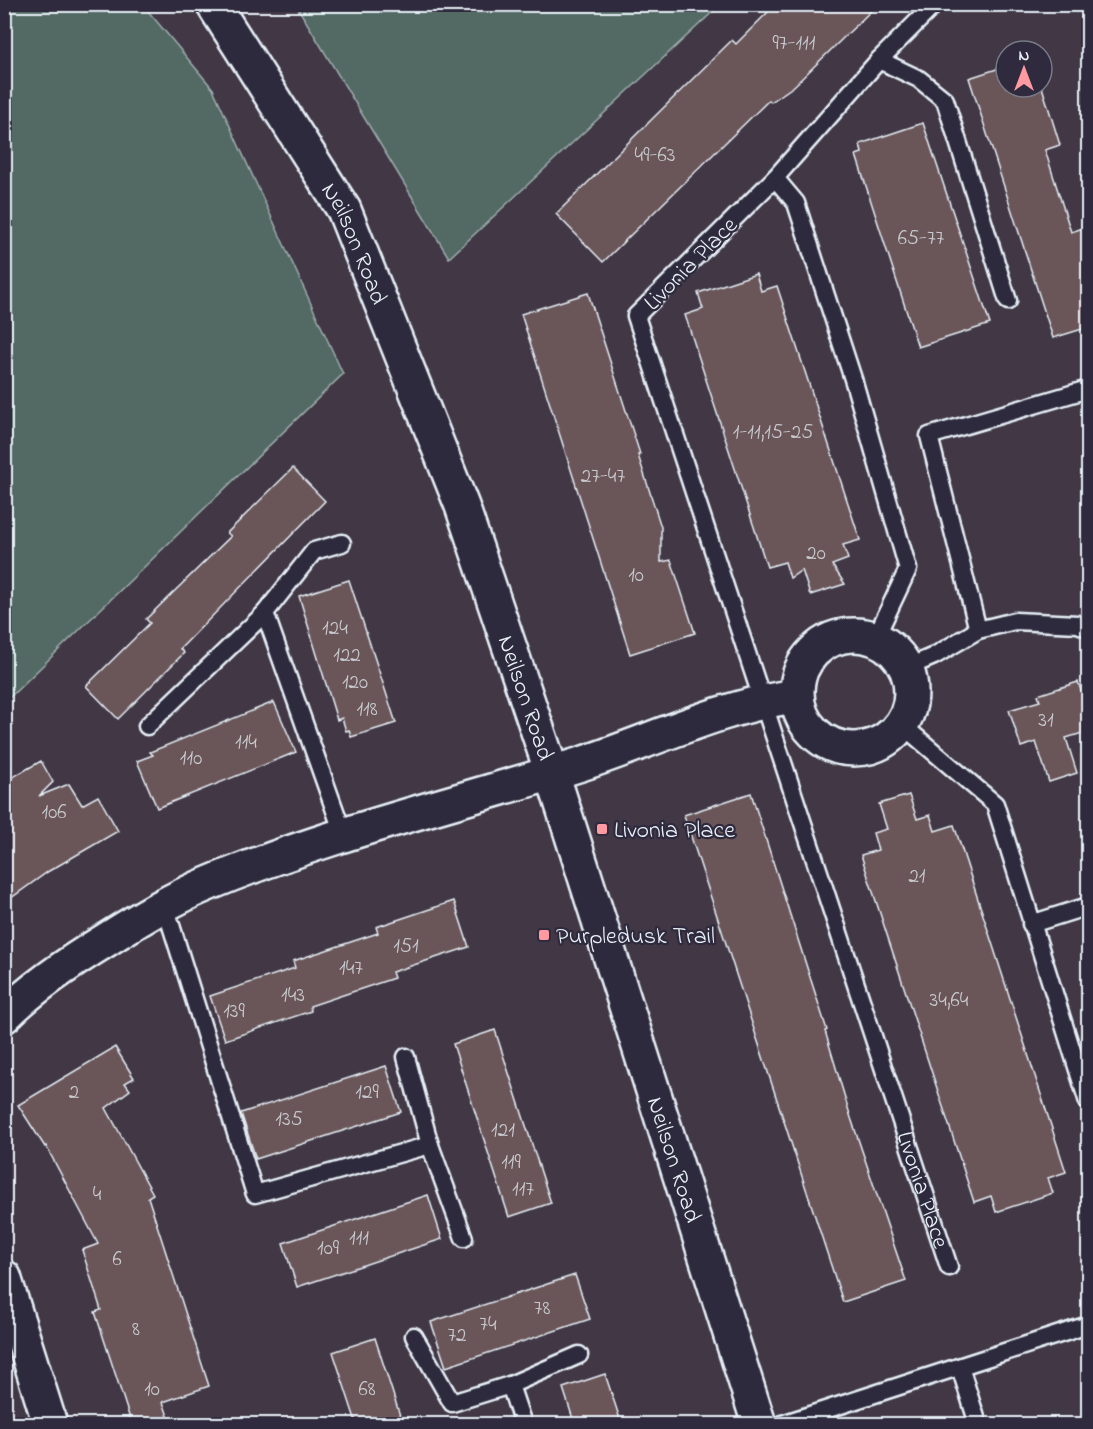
<svg xmlns="http://www.w3.org/2000/svg" width="1093" height="1429" font-family="'Indie Flower',sans-serif">
<rect width="100%" height="100%" fill="#413745"/>
<filter id="ink" filterUnits="userSpaceOnUse"><feTurbulence type="fractalNoise" baseFrequency=".0167" numOctaves="2"/><feDisplacementMap in="SourceGraphic" scale="12" xChannelSelector="R" yChannelSelector="G"/><feConvolveMatrix kernelMatrix="1 2 1 2 8 2 1 2 1" color-interpolation-filters="sRGB"/></filter>
<g filter="url(#ink)">
<!-- green -->
<g fill="#536964" stroke="#9eadae" stroke-width="1.5">
<path d="M5,4l138,1 70,84 130,285 -338,328z"/>
<path d="M296,5h424l-271,253z"/>
</g>
<!-- building -->
<g fill="#6a5658" stroke="#e8f1f8" stroke-width="1.5">
<path d="M776,4h102l-84,82 -23,16 -2,-2 -166,162 -47,-48 176,-174 4,4z"/>
<path d="M1006,66v21h36l18,58 -15,5 26,82 18,-6v101l-36,11 -84,-260z"/>
<path d="M923,123l67,201 -72,23 -62,-192 6,-2 -2,-9z"/>
<path d="M756,274l5,17 16,-5 83,254 -17,5 5,14 -16,6 13,19 -35,11 -8,-25 -12,8 -5,-16 -18,5 -82,-252 18,-6 -5,-16z"/>
<path d="M588,293l52,161 -2,1 23,72v35l10,-2 24,73 -65,21 -109,-340z"/>
<path d="M293,468l32,33 -145,148 4,4 -66,66 -32,-33 64,-63 -4,-4 85,-83 -4,-3z"/>
<path d="M349,580l47,143 -45,14 -2,-7 -3,1 -4,-13 -5,2 -38,-124z"/>
<path d="M1078,682l11,31v18l-23,7 11,35 -28,9 -13,-40 -15,5 -12,-37 31,-9 -2,-6z"/>
<path d="M274,702l22,50 -139,56 -20,-47 16,-6 -3,-3z"/>
<path d="M41,761l12,21 -14,14 30,-12 13,21 16,-9 20,35 -69,40 -45,32v-121z"/>
<path d="M751,793l76,237 -2,1 26,87 55,163 -63,21 -159,-487z"/>
<path d="M909,795l8,24 13,-4 5,16 19,-6 112,347 -18,6 5,15 -57,19 -5,-16 -17,6 -113,-347 17,-5 -5,-17 14,-4 -8,-25z"/>
<path d="M454,901l15,46 -77,25 2,6 -84,28 1,5 -86,29 -15,-44 85,-28 -2,-7 85,-28 -2,-6z"/>
<path d="M495,1030l56,173 -42,14 -56,-173z"/>
<path d="M115,1047l19,31 -9,5 5,7 -24,18 47,86 -5,3 61,189 -46,16 6,17 -16,6h-21l-37,-113 6,-2 -19,-60 16,-6 -52,-98 -1,1 -27,-42z"/>
<path d="M386,1066l15,46 -145,47 -15,-46z"/>
<path d="M428,1195l14,44 -145,48 -14,-44z"/>
<path d="M575,1275l15,44 -144,48 -15,-45z"/>
<path d="M375,1338l28,87h-46l-24,-73z"/>
<path d="M605,1374l17,51h-47l-12,-37z"/>
</g>
<g fill="none" stroke-linecap="round" stroke-linejoin="round">
<defs>
<g id="lane">
<path id="s1" d="M935,4l-56,56 -104,118 -139,138 313,951"/>
<path d="M879,60l40,19 26,21 63,201"/>
<path d="M775,178l21,25 58,179 54,187 -33,70"/>
<path d="M265,613l49,-62 28,-8"/>
<path d="M978,630l-49,-194 159,-47"/>
<path d="M906,668l28,-12 44,-26 37,-9 63,3 10,4"/>
<path d="M901,724l94,80 93,298"/>
<path d="M147,726l118,-113 79,223"/>
<path d="M165,906l90,288 175,-49"/>
<path d="M1031,924l57,-18"/>
<path d="M406,1057l24,88 34,93"/>
<path d="M414,1336l38,67 58,-18 13,39"/>
<path d="M960,1367l18,57"/>
<path d="M510,1385l69,-30"/>
<path d="M782,1424l306,-99"/>
</g>
<g id="street">
<circle cx="854" cy="692" r="57"/>
<path d="M4,1016c30,-30 66,-54 102,-76 33,-21 67,-42 104,-57 120,-50 247,-80 371,-119 71,-23 141,-58 215,-68"/>
<path d="M4,1277l46,147"/>
</g>
<g id="secondary">
<path id="s2" d="M213,4l131,206 118,296 90,267 207,651"/>
</g>
</defs>
<!-- lane casing -->
<use href="#lane" stroke="#e8f1f8" stroke-width="21"/>
<!-- street casing -->
<use href="#street" stroke="#e8f1f8" stroke-width="38"/>
<!-- secondary casing -->
<use href="#secondary" stroke="#e8f1f8" stroke-width="38"/>
<!-- lane -->
<use href="#lane" stroke="#2f2a3d" stroke-width="16"/>
<!-- street -->
<use href="#street" stroke="#2f2a3d" stroke-width="33"/>
<!-- secondary -->
<use href="#secondary" stroke="#2f2a3d" stroke-width="33"/>
</g>
</g>
<!-- markers -->
<g fill="#ff9aa2" stroke="#2f2a3d" stroke-width="2">
<rect x="596" y="823" width="12" height="12" rx="3"/>
<rect x="538" y="929" width="12" height="12" rx="3"/>
</g>
<g text-anchor="middle" stroke-width="4.5" stroke-linejoin="round" paint-order="stroke">
<!-- number labels -->
<g font-size="21" fill="#c8cad0">
<text x="794" y="49">97-111</text>
<text x="655" y="161">49-63</text>
<text x="921" y="244">65-77</text>
<text x="773" y="438">1-11,15-25</text>
<text x="603" y="482">27-47</text>
<text x="816" y="559">20</text>
<text x="636" y="581">10</text>
<text x="335" y="634">124</text>
<text x="347" y="661">122</text>
<text x="355" y="688">120</text>
<text x="367" y="715">118</text>
<text x="1046" y="726">31</text>
<text x="246" y="748">114</text>
<text x="191" y="764">110</text>
<text x="54" y="818">106</text>
<text x="917" y="882">21</text>
<text x="406" y="952">151</text>
<text x="351" y="974">147</text>
<text x="293" y="1001">143</text>
<text x="949" y="1006">34,64</text>
<text x="234" y="1017">139</text>
<text x="74" y="1098">2</text>
<text x="367" y="1098">129</text>
<text x="289" y="1125">135</text>
<text x="503" y="1136">121</text>
<text x="511" y="1168">119</text>
<text x="523" y="1195">117</text>
<text x="97" y="1200">4</text>
<text x="359" y="1244">111</text>
<text x="328" y="1254">109</text>
<text x="117" y="1265">6</text>
<text x="542" y="1314">78</text>
<text x="488" y="1330">74</text>
<text x="136" y="1335">8</text>
<text x="457" y="1341">72</text>
<text x="152" y="1395">10</text>
<text x="367" y="1395">68</text>
</g>
<!-- street labels -->
<g font-size="24" fill="#e8f1f8" stroke="#2f2a3d">
<text dy="8" stroke="none"><textPath href="#s2" startOffset="279">Neilson Road</textPath></text>
<text transform="translate(690 263) rotate(-45)" y="8">Livonia Place</text>
<text dy="8" stroke="none"><textPath href="#s2" startOffset="765">Neilson Road</textPath></text>
<text dy="8" stroke="none"><textPath href="#s2" startOffset="1250">Neilson Road</textPath></text>
<text dy="8" stroke="none"><textPath href="#s1" startOffset="1352">Livonia Place</textPath></text>
</g>
<!-- poi labels -->
<g font-size="24" fill="#e8f1f8" stroke="#2f2a3d" text-anchor="start">
<text x="614" y="837">Livonia Place</text>
<text x="556" y="943">Purpledusk Trail</text>
</g>
</g>
<!-- margin -->
<rect width="1093" height="1429" fill="none" stroke="#2f2a3d" stroke-width="24"/>
<rect x="12" y="12" width="1069" height="1405" fill="none" stroke="#e8f1f8" stroke-width="2" filter="url(#ink)"/>
<!-- north arrow -->
<g transform="translate(1024 69)"><circle r="28" fill="#2f2a3d" stroke="#797a88" stroke-width="1.5"/>
<path d="M0-4.5L10 22L0 15L-10 22Z" fill="#ff9aa2"/>
<text y="-9" font-size="16" font-weight="bold" text-anchor="middle" fill="#e8f1f8">N</text>
</g>
</svg>
